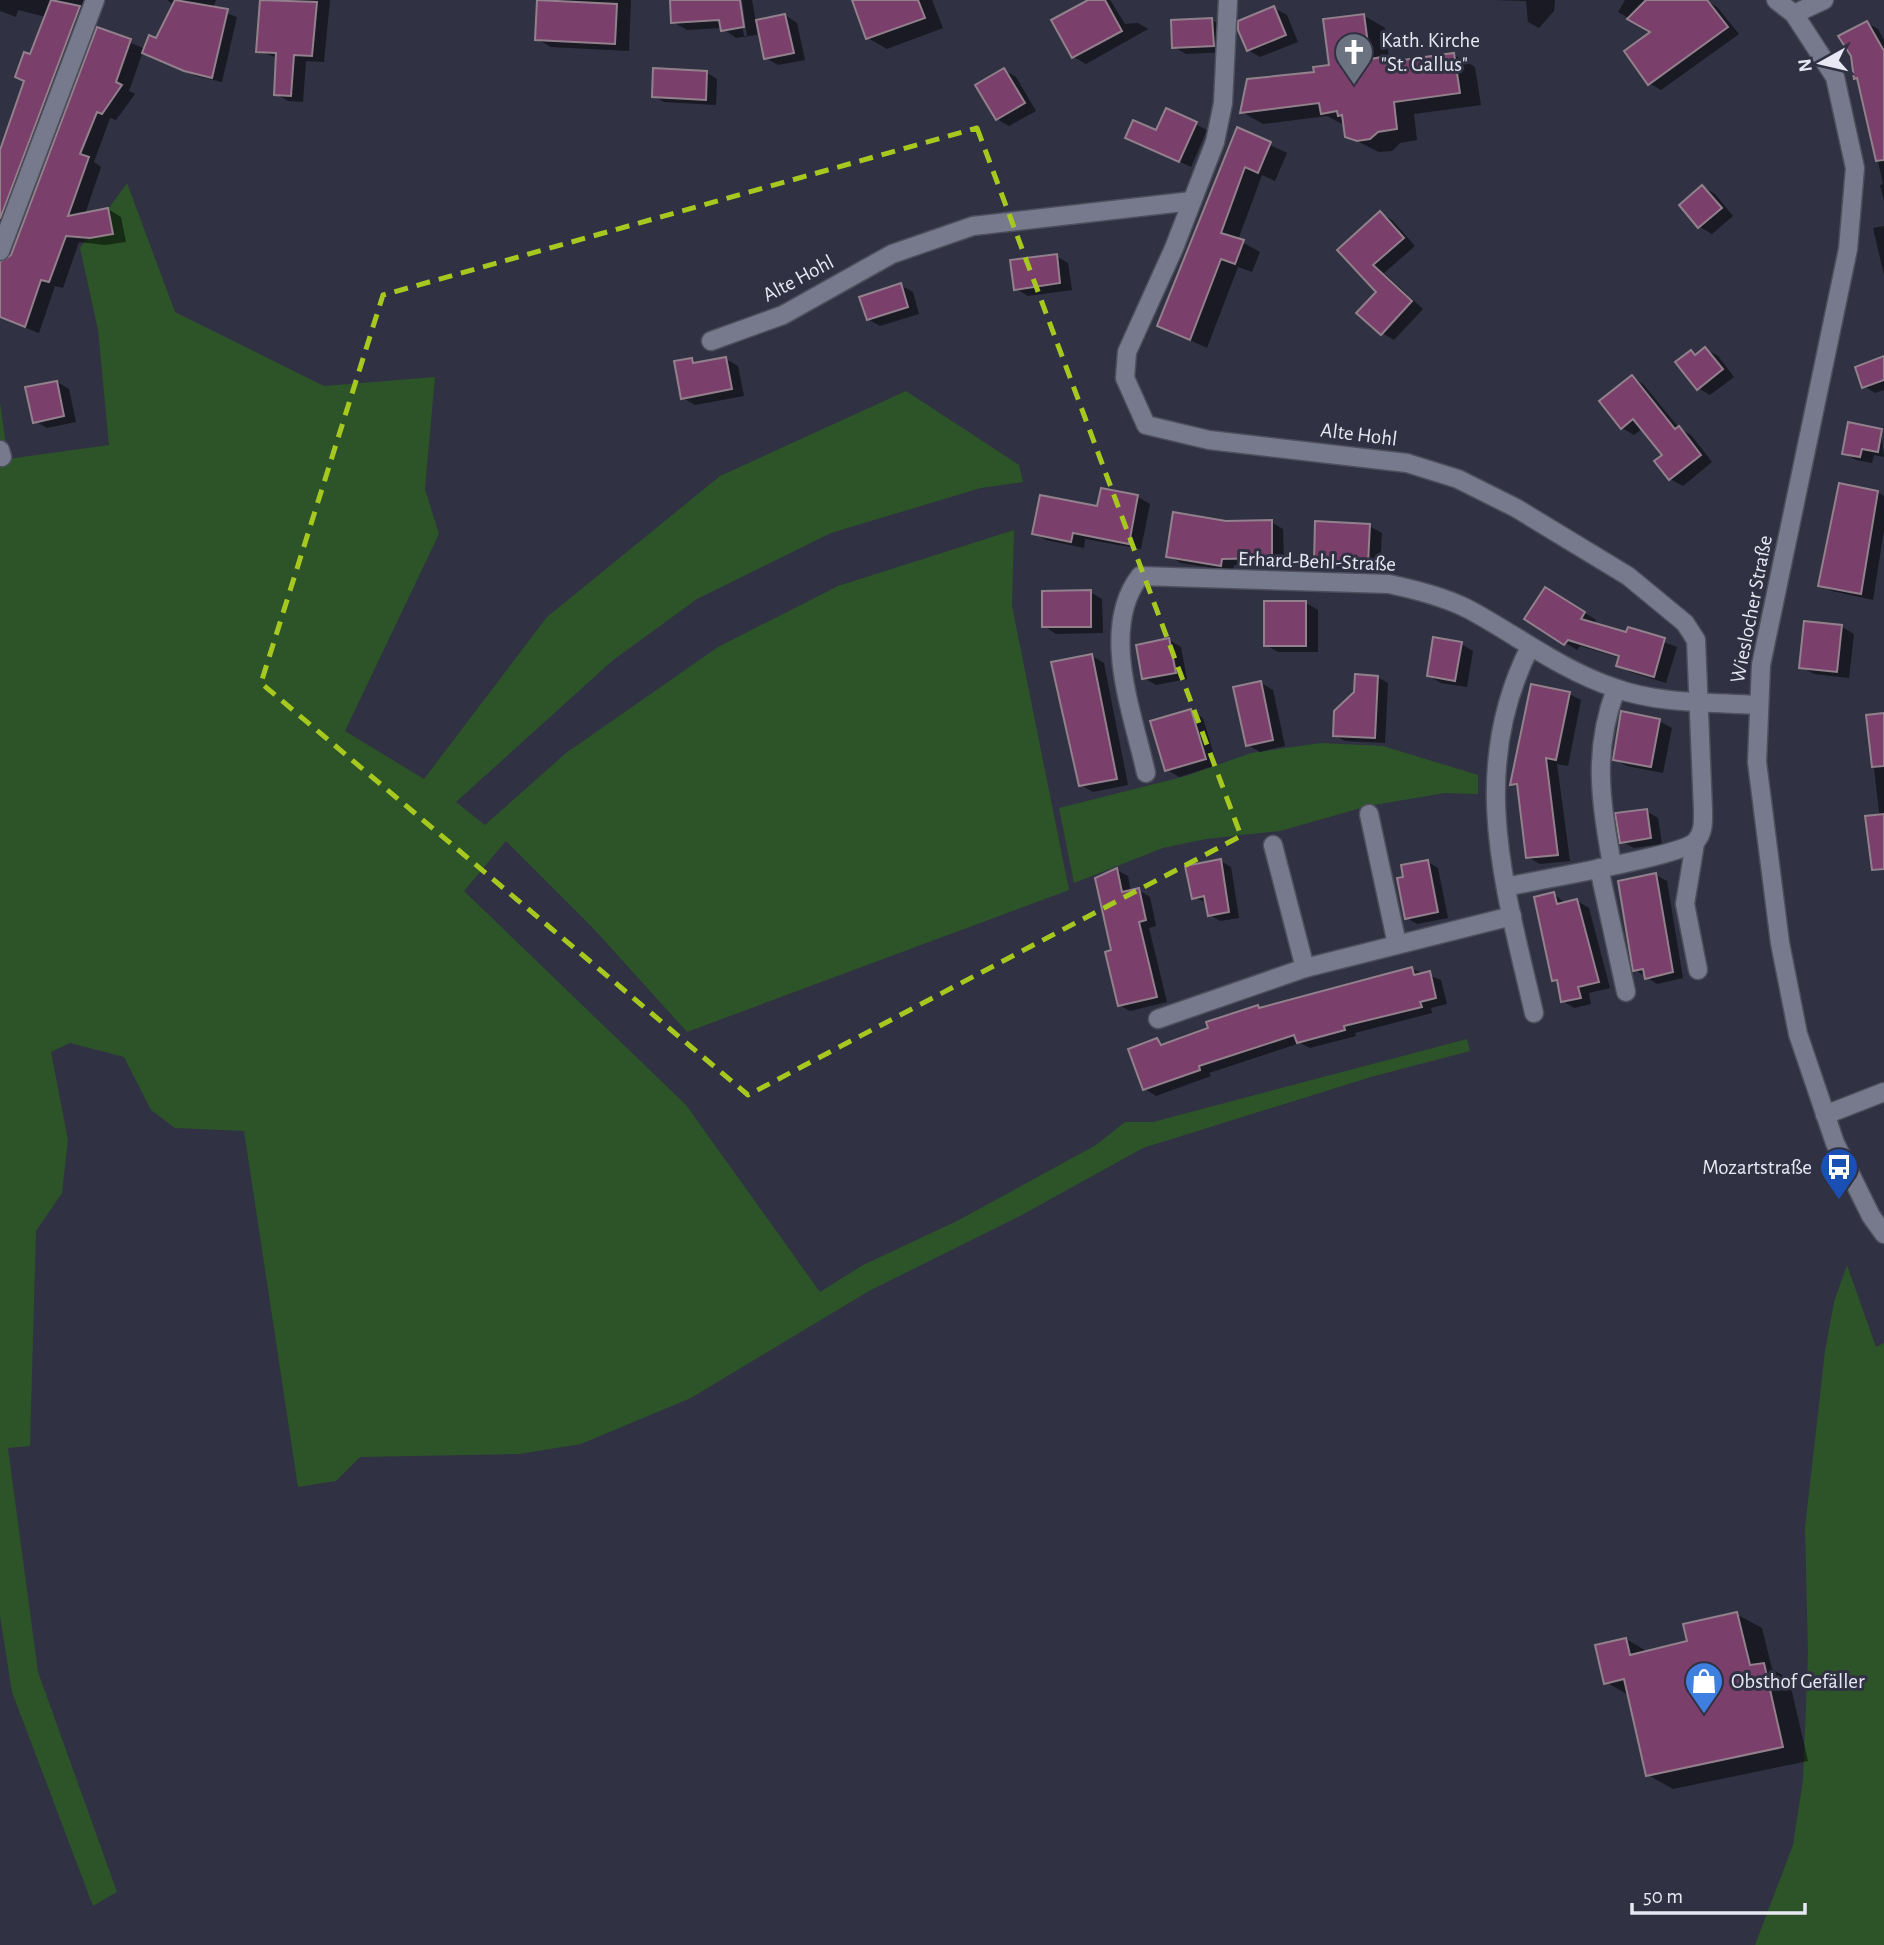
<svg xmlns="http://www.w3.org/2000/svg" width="1884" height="1945" font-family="'Alegreya Sans',sans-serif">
<rect width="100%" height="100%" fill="#303142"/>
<!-- green -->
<g fill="#2c5428">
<path d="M127,183l48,129 149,74 111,-9 -10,112 14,45 -94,197 79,48 123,-162 173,-141 186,-85 113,74 4,17 -42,6 -150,45 -134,66 -85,62 -156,141 29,23 81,-72 152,-106 120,-61 176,-56 -2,76 57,284 -382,142 -94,-104 -87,-87 -42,50 222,214 134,187 43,-27 94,-44 139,-76 29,-23h28l314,-83 3,12 -99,26 -228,71 -123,68 -151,75 -178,107 -110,46 -62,10 -159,3 -24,24 -38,6 -54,-356 -69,-3 -24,-18 -27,-53 -54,-14 -19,9 17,88 -6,53 -26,38 -6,215 -22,2 30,224 79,220 -24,14 -81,-214 -12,-76v-1214l8,57 101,-14 -11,-115 -18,-82z"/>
<path d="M1321,743l62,3 95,29v19l-33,-1 -77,13 -88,25 -74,8 -43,9 -89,35 -15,-75 127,-32 65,-23z"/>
<path d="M1847,1265l29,82 8,-4v602h-129l38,-100 10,-65 5,-127 -3,-125 20,-177 9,-49z"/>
</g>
<!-- shadow -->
<g fill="#0007">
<path d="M0,0h87l-87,239v-86l46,-136 -28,-7 -2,7 -16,-6z"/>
<path d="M167,0h49l-3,8 24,9 -15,65 -26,-6 -53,-25 -14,40 6,3 -19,26 -6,-2 -16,44 7,5 -16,47 23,-5 13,8 5,25 -21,3 -26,-3 -16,46 -8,-2 -16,47 -26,-10 -13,-8 98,-286 47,20 12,-9 17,-35z"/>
<path d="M262,0h68l-6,62 -18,-1 -3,41 -15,-1 -12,-7 2,-36 -20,-7z"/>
<path d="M545,0h86l-2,51 -78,-4 -14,-8z"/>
<path d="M672,0h66l6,36h3l-5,-36h10l4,22 29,-7 12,8 8,37 -27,5 -12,-7 -7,-35h-3l1,12 -21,3 -14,-10 -35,2 -14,-8z"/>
<path d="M854,0h78l11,28 -56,21 -19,-11z"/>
<path d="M1092,0h18l15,24 13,-1 10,6 -62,35 -12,-7z"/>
<path d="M1492,0h63l-1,11 -15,17 -11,-6 -2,-21z"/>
<path d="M1625,0h80l12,7 22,27 -78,56 -12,-7 4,-51 -35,-20z"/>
<path d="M1274,8l13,7 11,27 -38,15 -12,-7z"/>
<path d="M1363,15l22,13 4,31 6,4 59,-8 21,12 6,38 -67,9 3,26 -17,3 -8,8 -13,1 -32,-16 -3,-11 -17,-9 -64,8 -21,-12 89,-46z"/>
<path d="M1212,20l12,7 2,25 -40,2 -12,-7z"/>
<path d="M1867,23l11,6 6,11v161l-4,-16 3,-1 -23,-104 -5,-2z"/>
<path d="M655,70l52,3 10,6 -1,26 -52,-3 -10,-6z"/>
<path d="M1004,70l12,7 20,34 -27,15 -12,-7z"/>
<path d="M1167,110l40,20 -16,37 -64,-30 30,-4z"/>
<path d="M1238,130l49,23 -12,28 -13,-6 -24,65 22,12 -8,20 -14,-5 -31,81 -48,-22z"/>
<path d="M1703,187l12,7 18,22 -21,18 -12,-7 -19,-22z"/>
<path d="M1380,213l12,7 23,26 -31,27 39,36 -29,31 -12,-7 -4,-41 -38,-42z"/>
<path d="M1884,226v49l-11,-47z"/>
<path d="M1056,256l12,7 4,27 -44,6 -13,-8z"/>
<path d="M900,285l13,7 6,22 -39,12 -12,-7z"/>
<path d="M1706,349l12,7 16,21 -24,18 -12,-7 -7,-36 6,4z"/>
<path d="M1884,358v32l-9,3 -11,-7z"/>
<path d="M692,359l7,5 27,-5 12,7 6,30 -49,9 -12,-7z"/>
<path d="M1632,377l12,8 35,43 12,7 21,27 -29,24 -13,-7 -13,-17 8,-7 -22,-27 -9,7 -12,-7z"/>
<path d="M57,382l12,7 7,33 -29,6 -12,-7z"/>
<path d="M1881,431l3,26 -10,-2 -2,8 -16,-3 -12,-7z"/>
<path d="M1102,490l36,7 12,7 -9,45 -56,-10 -1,9 -38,-8 -12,-7 65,-25z"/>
<path d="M1877,492l7,4v34l-11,70 -41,-9 -12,-6z"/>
<path d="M1271,522l12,7 1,35 -50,1 -1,6 -52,-8 -13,-7 58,-33z"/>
<path d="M1369,526l13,7 -2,37 -52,-2 -12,-7z"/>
<path d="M1090,592l12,7 1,34 -47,1 -12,-8z"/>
<path d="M1558,596l38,24 -2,4 33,11 2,-6 48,18 -11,36 -36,-11 -12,-7 2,-7 -40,-12 -3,4 -50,-31z"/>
<path d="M1306,603l12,7v42h-40l-12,-7z"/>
<path d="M1806,623l36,4 12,7 -5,44 -35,-4 -13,-7z"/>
<path d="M1169,640l12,7 6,32 -31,6 -12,-7z"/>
<path d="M1461,644l12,7 -6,36 -26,-4 -12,-7z"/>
<path d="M1092,656l12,7 24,122 -35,7 -12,-7z"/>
<path d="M1377,677l11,6 -3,60 -40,-2 -11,-6z"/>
<path d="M1261,683l12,7 12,56 -25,6 -12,-7z"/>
<path d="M1569,694l12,6 -13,66 -11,-2 13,97 -30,3 -12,-7 -9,-69 -7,-4z"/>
<path d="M1191,711l12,7 14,47 -38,12 -13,-8z"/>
<path d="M1884,715v139l-16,-137z"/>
<path d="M1659,721l13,7 -9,45 -36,-7 -13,-7z"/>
<path d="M1646,811l12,7 4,26 -28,4 -13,-7z"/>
<path d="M1221,861l10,6 8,51 -19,3 -10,-6 -2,-12 -15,-6z"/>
<path d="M1428,862l10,6 10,50 -31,6 -10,-6z"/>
<path d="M1117,870l11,6 3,16 7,-2 12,7 6,29 -7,2 18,74 -37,9 -11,-6 -5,-54z"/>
<path d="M1656,875l11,6 16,97 -26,6 -22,-14z"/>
<path d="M1554,894l12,10 11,-3 12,7 21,80 -21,5 2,11 -17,4 -11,-7 -4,-17 -6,-4z"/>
<path d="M1412,969l29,11 6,24 -16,4 1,5 -77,20 1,3 -46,12 -10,-5 -91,30 2,3 -55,20 -11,-7 12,-49 9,5 45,-16 47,-22 4,2z"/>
<path d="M1736,1614l26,14 10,41 17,10 19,82 -135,28 -25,-14 -18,-79 -24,-14 20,-43 22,13 42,-9z"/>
</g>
<!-- building -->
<g fill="#7a3f6b" stroke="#92808c" stroke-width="2">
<path d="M51,0l29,6 -80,213v-69l24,-69 -9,-4 9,-25 6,2z"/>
<path d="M175,0l53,9 -16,69 -28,-7 -42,-18 7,-18 7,3z"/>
<path d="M260,0l57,2 -5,54 -18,-1 -3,41 -17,-1 2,-42 -20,-1z"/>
<path d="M537,0l80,4 -2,40 -80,-4z"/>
<path d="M670,0h70l4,27 -23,4 -2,-11 -48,3z"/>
<path d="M852,0h66l7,18 -59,21z"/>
<path d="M1088,0h17l17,31 -50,27 -21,-38z"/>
<path d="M1646,0h61l21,27 -80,58 -24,-34 26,-19 -23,-13z"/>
<path d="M1274,6l12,29 -39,16 -9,-21v-9z"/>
<path d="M785,14l9,39 -30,6 -8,-39z"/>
<path d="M1364,14l6,45 18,-3 1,6 65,-9 6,40 -66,9 3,27 -19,3 -8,7 -13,2 -12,-4 -3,-22 -4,1 -1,-5 -16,3 -2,-11 -79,10 7,-34 67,-7 -1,-5 16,-2 -6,-46z"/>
<path d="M1212,18l2,28 -42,2 -1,-28z"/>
<path d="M1867,21l17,30v109l-8,1 -19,-83 -3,1 -3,-23 -13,-20z"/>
<path d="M97,27l34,12 -15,43 6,3 -20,29 -5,-2 -17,42 9,3 -21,59 40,-8 5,26 -23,4 -24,-2 -17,46 -8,-2 -16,47 -25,-10v-55l11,-7z"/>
<path d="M653,68l54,3 -1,29 -54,-3z"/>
<path d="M1004,68l21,35 -29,17 -21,-35z"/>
<path d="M1166,108l31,14 -18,40 -54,-24 8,-18 23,10z"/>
<path d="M1237,127l34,15 -13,31 -13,-6 -24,66 23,7 -9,24 -14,-5 -31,81 -33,-14z"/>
<path d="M1702,185l20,23 -24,20 -19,-23z"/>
<path d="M1380,211l24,27 -31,27 39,36 -31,34 -25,-22 20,-21 -39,-42z"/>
<path d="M1057,254l3,29 -46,7 -4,-30z"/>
<path d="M901,283l7,24 -41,13 -8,-23z"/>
<path d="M1705,347l18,22 -26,21 -22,-28 16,-12 4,5z"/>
<path d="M1884,356v24l-22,8 -7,-21z"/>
<path d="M726,357l6,32 -51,10 -7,-38 18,-3 1,5z"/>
<path d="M1632,375l43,54 4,-3 22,29 -32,25 -15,-19 8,-6 -29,-36 -12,10 -22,-28z"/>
<path d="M57,381l7,35 -31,7 -8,-36z"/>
<path d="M1848,422l34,7 -4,23 -16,-3 -2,8 -18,-3z"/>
<path d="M1839,483l39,8 -17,103 -43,-8z"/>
<path d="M1101,488l37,7 -9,49 -56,-11 -2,9 -39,-8 8,-39 57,11z"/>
<path d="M1173,512l53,9 46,-1v38l-50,1 -1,7 -55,-9z"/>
<path d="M1315,521l55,3 -2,40 -54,-2z"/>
<path d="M1545,587l40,25 -4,7 45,13 2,-5 37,11 -11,39 -38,-11 3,-10 -51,-16 -4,5 -40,-26z"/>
<path d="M1091,590v37h-49v-36z"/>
<rect x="1264" y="601" width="42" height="45"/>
<path d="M1804,621l38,4 -5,47 -38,-4z"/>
<path d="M1433,637l29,5 -7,39 -28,-5z"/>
<path d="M1169,638l7,35 -34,6 -6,-34z"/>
<path d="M1092,654l25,125 -38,7 -28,-124z"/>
<path d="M1355,674l23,2 -3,62 -42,-2 1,-25 20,-19z"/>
<path d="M1261,681l12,59 -27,6 -13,-59z"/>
<path d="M1531,684l39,8 -14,68 -10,-2 12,97 -32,3 -9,-74 -7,1z"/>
<path d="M1191,709l15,50 -41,12 -15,-50z"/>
<path d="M1621,711l39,8 -9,48 -38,-7z"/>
<path d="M1884,713v53l-12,1 -6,-52z"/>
<path d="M1647,809l4,29 -31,5 -5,-30z"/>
<path d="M1884,814v55l-12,1 -7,-54z"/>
<path d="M1221,859l8,53 -21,4 -4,-20 -12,3 -7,-33z"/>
<path d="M1428,860l10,52 -33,7 -8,-41 6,-1 -2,-12z"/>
<path d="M1117,868l5,24 17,-4 7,32 -7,2 18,75 -39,9 -13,-54 6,-2 -16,-72z"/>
<path d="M1656,873l17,99 -28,7 -2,-10 -10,2 -15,-90z"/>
<path d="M1554,892l3,12 20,-5 22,83 -21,5 3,11 -20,4 -4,-22 -5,1 -18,-84z"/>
<path d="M1412,967l2,8 16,-4 6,27 -16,4 2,5 -78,19 1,4 -48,13 -3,-8 -95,31 1,4 -57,20 -15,-41 29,-11 4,7 47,-17 -2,-6 52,-17 1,3z"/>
<path d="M1737,1612l13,53 14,-2 19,84 -137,29 -22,-97 -20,5 -9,-39 31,-7 4,17 57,-14 -4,-17z"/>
</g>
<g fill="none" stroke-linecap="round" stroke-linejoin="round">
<defs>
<g id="street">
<path d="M1228,0l-5,103 -8,39 -41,106 -47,104 -2,26 21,47 63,15 198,23 51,16 58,29 112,68 57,47 11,17 7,170c0,11 1,22 -7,31 -13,15 -160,39 -190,46"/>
<path d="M1794,14l30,-14"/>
<path d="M0,251l95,-251"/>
<path d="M711,341l72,-26 109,-61 81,-28 219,-25"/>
<path d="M0,450l2,7"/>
<path d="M1530,647c-63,124 -25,240 4,366"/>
<path d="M1146,773c-13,-60 -47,-144 -6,-197l249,8c27,6 56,13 81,26 48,26 91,60 145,78 43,16 97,14 142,17"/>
<path d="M1369,814l28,130"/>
<path d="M1695,843l-10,61 13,66"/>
<path d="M1273,845l32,123"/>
<path d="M1612,865c-11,-64 -20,-113 4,-176"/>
<path d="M1599,868l27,124"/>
<path d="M1158,1019l147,-51 207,-52"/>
<path d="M1825,1115l59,-23"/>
</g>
<path id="secondary" d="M1776,0l18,14 41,63 20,91 -7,81 -87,416 -4,97 23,181 18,91 37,109 36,73 13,18"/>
</defs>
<!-- street casing -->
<use href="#street" stroke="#4e4f5d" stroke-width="21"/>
<!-- secondary casing -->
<use href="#secondary" stroke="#4e4f5d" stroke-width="21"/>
<!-- street -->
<use href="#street" stroke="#777a8d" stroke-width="18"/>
<!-- secondary -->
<use href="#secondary" stroke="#777a8d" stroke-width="18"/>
</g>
<!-- marked area -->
<path fill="none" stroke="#a7c81f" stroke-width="5" stroke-dasharray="14 9" stroke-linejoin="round" d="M977,128l264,708 -493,259 -487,-412 122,-388z"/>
<!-- icons -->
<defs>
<symbol id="church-pin" viewBox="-11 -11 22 30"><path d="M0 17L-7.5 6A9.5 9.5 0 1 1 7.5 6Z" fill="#6b7280" stroke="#303142"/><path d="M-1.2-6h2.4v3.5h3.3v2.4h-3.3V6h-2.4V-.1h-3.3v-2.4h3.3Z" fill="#fff"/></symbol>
<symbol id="bus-pin" viewBox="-11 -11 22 30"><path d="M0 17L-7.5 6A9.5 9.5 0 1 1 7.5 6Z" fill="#1a4fb4" stroke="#303142"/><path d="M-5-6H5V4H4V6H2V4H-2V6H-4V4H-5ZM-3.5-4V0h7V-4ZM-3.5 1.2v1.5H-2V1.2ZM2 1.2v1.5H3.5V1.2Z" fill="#fff"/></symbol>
<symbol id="shop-pin" viewBox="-11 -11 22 30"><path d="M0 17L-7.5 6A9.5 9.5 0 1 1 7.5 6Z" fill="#3f7fe0" stroke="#303142"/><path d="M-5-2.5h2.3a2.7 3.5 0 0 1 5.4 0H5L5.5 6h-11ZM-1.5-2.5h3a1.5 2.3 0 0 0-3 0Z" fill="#fff"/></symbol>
</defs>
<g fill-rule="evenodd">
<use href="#church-pin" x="1332" y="30" width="44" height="60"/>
<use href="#bus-pin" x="1817" y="1145" width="44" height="60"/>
<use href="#shop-pin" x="1682" y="1659" width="44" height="60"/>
</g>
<g text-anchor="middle" stroke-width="6" stroke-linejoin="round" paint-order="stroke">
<!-- poi labels -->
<g font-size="21" fill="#e7e8f3" stroke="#303142" text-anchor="start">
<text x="1381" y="47">Kath. Kirche<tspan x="1381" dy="24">"St. Gallus"</tspan></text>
<text x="1812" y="1174" text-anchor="end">Mozartstraße</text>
<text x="1731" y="1688">Obsthof Gefäller</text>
</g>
<!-- street labels -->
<g font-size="21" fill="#e7e8f3" stroke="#303142">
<text transform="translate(798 278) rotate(-28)" y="7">Alte Hohl</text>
<text transform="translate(1359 434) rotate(7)" y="7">Alte Hohl</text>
<text transform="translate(1317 561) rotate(2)" y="7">Erhard-Behl-Straße</text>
<text transform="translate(1751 609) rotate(-79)" y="7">Wieslocher Straße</text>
</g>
</g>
<!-- north arrow -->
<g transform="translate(1821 63) rotate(262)" stroke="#303142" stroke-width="5" paint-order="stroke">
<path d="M0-5L12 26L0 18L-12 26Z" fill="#e7e8f3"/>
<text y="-10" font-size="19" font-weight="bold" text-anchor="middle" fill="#e7e8f3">N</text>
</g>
<!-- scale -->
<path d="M1632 1903v10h173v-10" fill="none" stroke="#e7e8f3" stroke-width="3.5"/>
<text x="1643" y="1903" font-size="21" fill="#e7e8f3" stroke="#303142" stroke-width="5" paint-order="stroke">50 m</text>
</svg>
